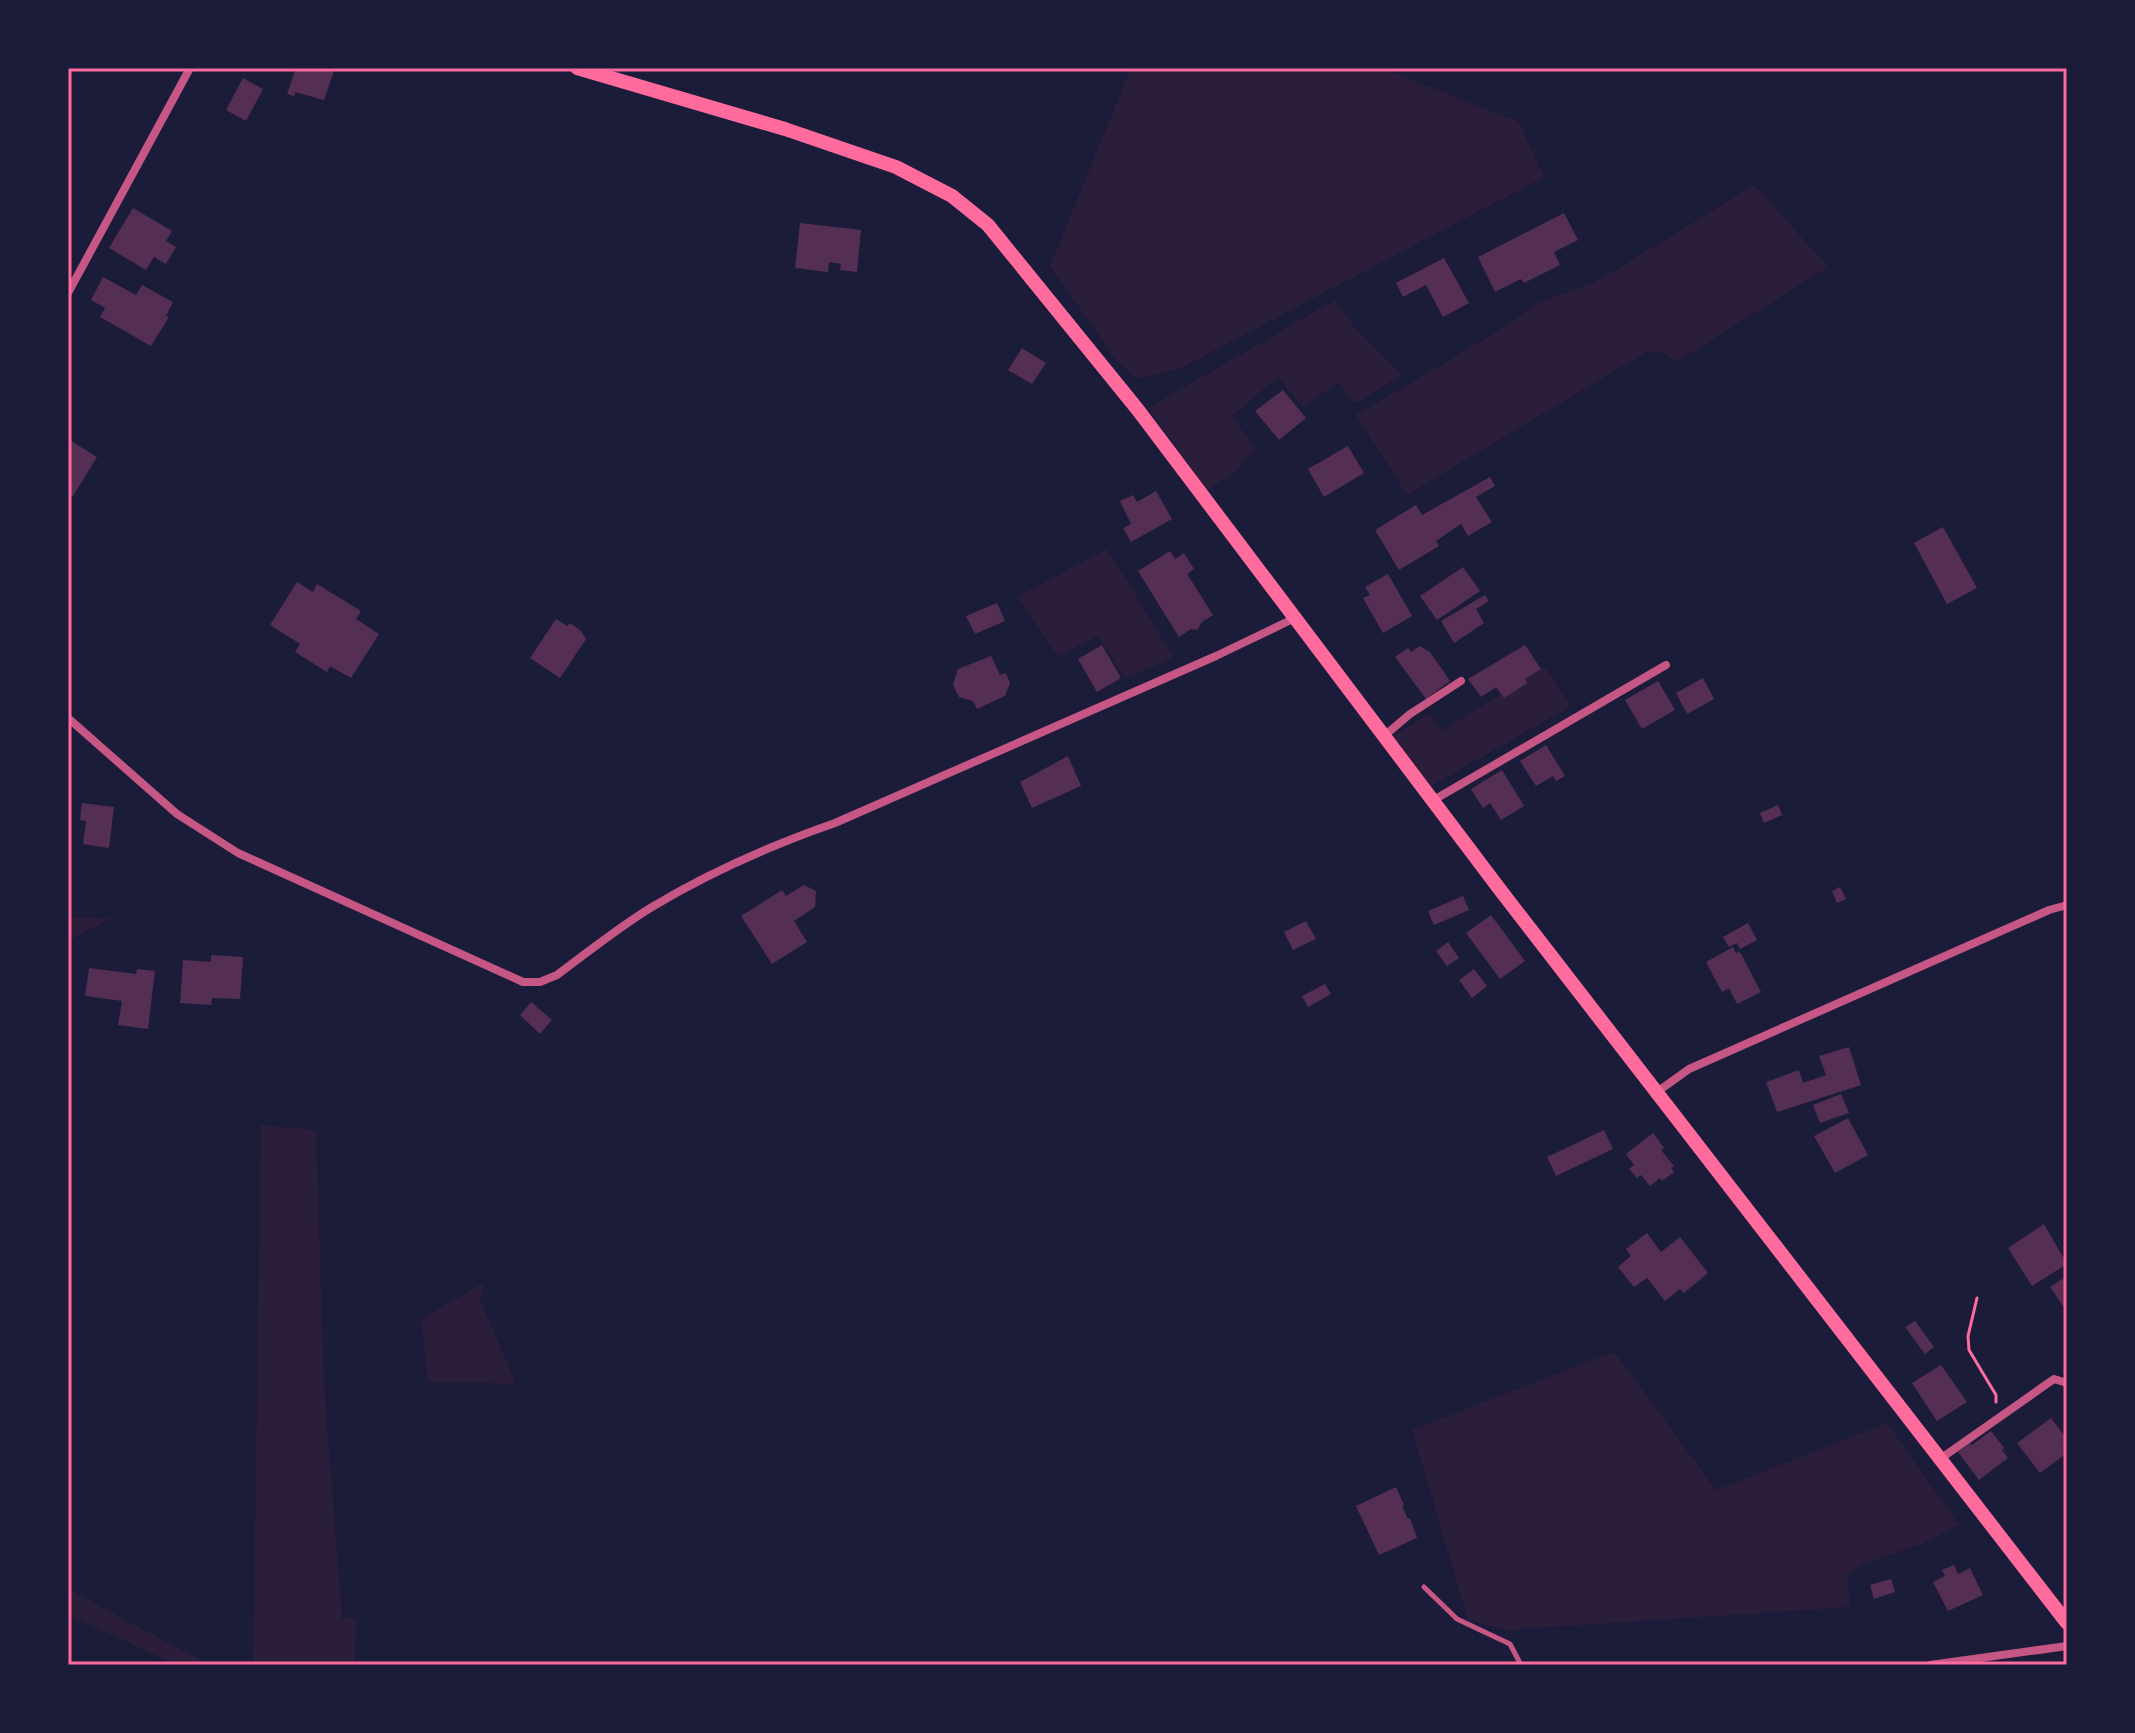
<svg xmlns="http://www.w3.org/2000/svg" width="2135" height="1733" font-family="Rubik,sans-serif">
<rect width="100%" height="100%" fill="#1b1b3a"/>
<!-- green -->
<g fill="#2a1e3b">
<path d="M1131,68h251l137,54 25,55 -365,192 -41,10 -21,-18 -67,-95z"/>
<path d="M1755,185l73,82 -152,95 -13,-9 -17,-1 -239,143 -51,-80 149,-88 31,-23 61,-23z"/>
<path d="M1335,300l21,29 46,46 -48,29 -15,-22 -37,25 -24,-30 -46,39 23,33 -23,26 -25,15 -59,-82z"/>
<path d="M1107,549l67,109 -48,20 -28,-43 -40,22 -41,-60z"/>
<path d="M1545,666l26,40 -140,80 -38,-50 37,-22 12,17z"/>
<path d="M68,917l44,1 -44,23z"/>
<path d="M261,1125l55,5 8,254 18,235 14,-1 -1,47h-102z"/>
<path d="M483,1283v11l-4,3 37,87 -88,-2 -7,-63z"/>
<path d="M1610,1353l7,2 99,135 171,-67 72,102 -35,18 -65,23 -12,9 3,32 -344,23 -38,-10 -56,-190z"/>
<path d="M68,1588l15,9 127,68h-33l-109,-50z"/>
</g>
<!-- building -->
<g fill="#542f53">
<path d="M296,68h39l-11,32 -29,-8 -1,4 -7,-2z"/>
<path d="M243,78l20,11 -17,32 -20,-11z"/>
<path d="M133,208l39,23 -6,10 10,6 -10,17 -12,-7 -8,13 -37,-22z"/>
<path d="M1564,213l14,27 -24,12 6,13 -36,18 -3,-4 -26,13 -17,-35z"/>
<path d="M800,223l61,7 -4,42 -17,-2 1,-6 -12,-2 -1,10 -33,-4z"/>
<path d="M1444,258l25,45 -26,14 -17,-32 -23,12 -7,-14z"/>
<path d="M103,277l33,18 6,-10 31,17 -7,14 3,1 -18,29 -51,-29 5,-9 -14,-8z"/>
<path d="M1022,348l24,15 -14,21 -24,-14z"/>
<path d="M1283,390l23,28 -27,22 -24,-29z"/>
<path d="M68,439l29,18 -24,39 -5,-3z"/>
<path d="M1348,446l16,27 -40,24 -16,-28z"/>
<path d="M1490,477l5,9 -19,11 16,25 -24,14 -7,-12 -25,17 3,5 -40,24 -24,-40 41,-25 6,10z"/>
<path d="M1156,491l16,28 -41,23 -8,-14 8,-4 -11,-23 13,-6 4,7z"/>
<path d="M1943,527l34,61 -30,16 -33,-61z"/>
<path d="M1170,551l5,8 9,-6 10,16 -7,5 26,41 -11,7 -5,8 -6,-1 -12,8 -41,-66z"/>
<path d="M1463,567l17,24 -43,29 -17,-24z"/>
<path d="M1388,574l24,42 -29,17 -20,-35 7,-3 -5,-8z"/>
<path d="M297,582l16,10 4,-8 44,27 -5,8 23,15 -28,44 -21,-12 -3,6 -32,-20 5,-8 -30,-19z"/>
<path d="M1485,595l4,6 -13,8 8,14 -30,20 -13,-22z"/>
<path d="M997,603l8,18 -30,13 -9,-18z"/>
<path d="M556,619l11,7 3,-3 11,8 5,8 -26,39 -30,-20z"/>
<path d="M1102,645l19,33 -24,14 -19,-33z"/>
<path d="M1525,645l16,24 -16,10 2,4 -23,15 -8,-11 -15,10 -13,-18z"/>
<path d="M1420,646l10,6 20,29 -24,18 -31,-42 13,-9 3,4z"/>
<path d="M991,656l9,19 6,-2 4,10 -5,13 -28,13 -4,-8 -14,-4 -6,-12 5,-16z"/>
<path d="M1703,678l11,21 -27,15 -11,-21z"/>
<path d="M1658,681l17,29 -33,19 -17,-29z"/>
<path d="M1546,745l19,31 -9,5 -3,-5 -17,10 -16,-25z"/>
<path d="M1068,756l13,30 -49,22 -12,-26z"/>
<path d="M1502,770l22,36 -23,14 -11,-17 -7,5 -12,-19z"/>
<path d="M82,803l32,4 -5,41 -26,-4 3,-23 -6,-1z"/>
<path d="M1778,805l4,10 -18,8 -4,-10z"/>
<path d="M804,885l12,6 -1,16 -21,14 13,21 -35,22 -31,-48 41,-26 4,6z"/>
<path d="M1840,887l6,12 -9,4 -5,-12z"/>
<path d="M1463,896l6,14 -35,15 -6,-14z"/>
<path d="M1491,915l34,46 -25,18 -34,-46z"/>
<path d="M1306,921l10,18 -23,11 -9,-18z"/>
<path d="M1748,923l9,17 -17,9 -3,-6 -8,4 -6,-10z"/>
<path d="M1448,942l11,16 -12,8 -11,-15z"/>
<path d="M1733,947l3,6 4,-1 21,40 -24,12 -8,-16 -7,4 -16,-30z"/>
<path d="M211,955l32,2 -3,42 -28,-1 -1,7 -31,-2 3,-43 28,2z"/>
<path d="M89,968l47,6 1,-5 18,2 -7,58 -30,-4 4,-24 -37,-5z"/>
<path d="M1474,969l13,17 -15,12 -13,-18z"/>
<path d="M1325,984l6,10 -23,13 -6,-11z"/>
<path d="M531,1002l21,18 -12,14 -20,-19z"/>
<path d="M1849,1047l12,38 -84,27 -11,-30 33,-12 4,13 23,-8 -7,-19z"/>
<path d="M1841,1094l8,19 -29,10 -7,-18z"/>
<path d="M1848,1118l20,37 -33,18 -21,-37z"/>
<path d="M1604,1130l9,19 -57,27 -9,-19z"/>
<path d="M1653,1133l11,15 -3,2 13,16 -3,2 3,4 -12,9 -2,-3 -10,8 -9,-11 -4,3 -8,-9 5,-4 -8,-11z"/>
<path d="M2044,1224l23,40 -35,22 -24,-38z"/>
<path d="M1647,1233l14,19 19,-15 28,36 -24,20 -4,-4 -15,12 -18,-23 -13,9 -16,-20 13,-11 -5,-7z"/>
<path d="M2067,1276v36l-17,-25z"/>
<path d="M1915,1321l19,26 -9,7 -20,-27z"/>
<path d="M1941,1365l26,37 -30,19 -25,-38z"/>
<path d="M2051,1418l16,21v14l-27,20 -23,-30z"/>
<path d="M1991,1431l13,17 -2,2 6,8 -29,22 -21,-28 12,-9 2,2z"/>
<path d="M1396,1487l8,18 -2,1 6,13 2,-1 7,20 -38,17 -23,-49z"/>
<path d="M1954,1565l4,9 12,-6 13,27 -35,16 -15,-29 12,-6 -3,-6z"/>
<path d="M1891,1579l4,13 -21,7 -4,-14z"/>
</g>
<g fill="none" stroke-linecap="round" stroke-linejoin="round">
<!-- path -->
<path stroke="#ff6b9d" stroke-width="3" d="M1977,1298l-9,38 1,14 27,45v7"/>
<!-- service -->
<path stroke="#c65784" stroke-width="5" d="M1424,1587l33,32 53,25 11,21"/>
<!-- minor -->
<g stroke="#c65784" stroke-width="8">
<path d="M68,293l122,-225"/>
<path d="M68,718l109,96 61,39 285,129h17l17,-7c31,-23 62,-48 95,-68 58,-35 120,-62 183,-84l381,-167 77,-37"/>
<path d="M1384,736l26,-22 51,-33"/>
<path d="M1432,801l234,-136"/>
<path d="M1657,1092l32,-23 360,-159 18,-5"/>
<path d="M1940,1459l114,-80 13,4"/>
<path d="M1930,1665l137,-19"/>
</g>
<!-- secondary -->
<path stroke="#ff6b9d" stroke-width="14" d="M577,68l208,61 111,38 56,29 36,29 150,185 363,481 566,732"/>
</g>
<!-- border -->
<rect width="2135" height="1733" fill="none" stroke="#1b1b3a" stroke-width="140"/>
<rect x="70" y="70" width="1995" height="1593" fill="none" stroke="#ff6b9d" stroke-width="3"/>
</svg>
